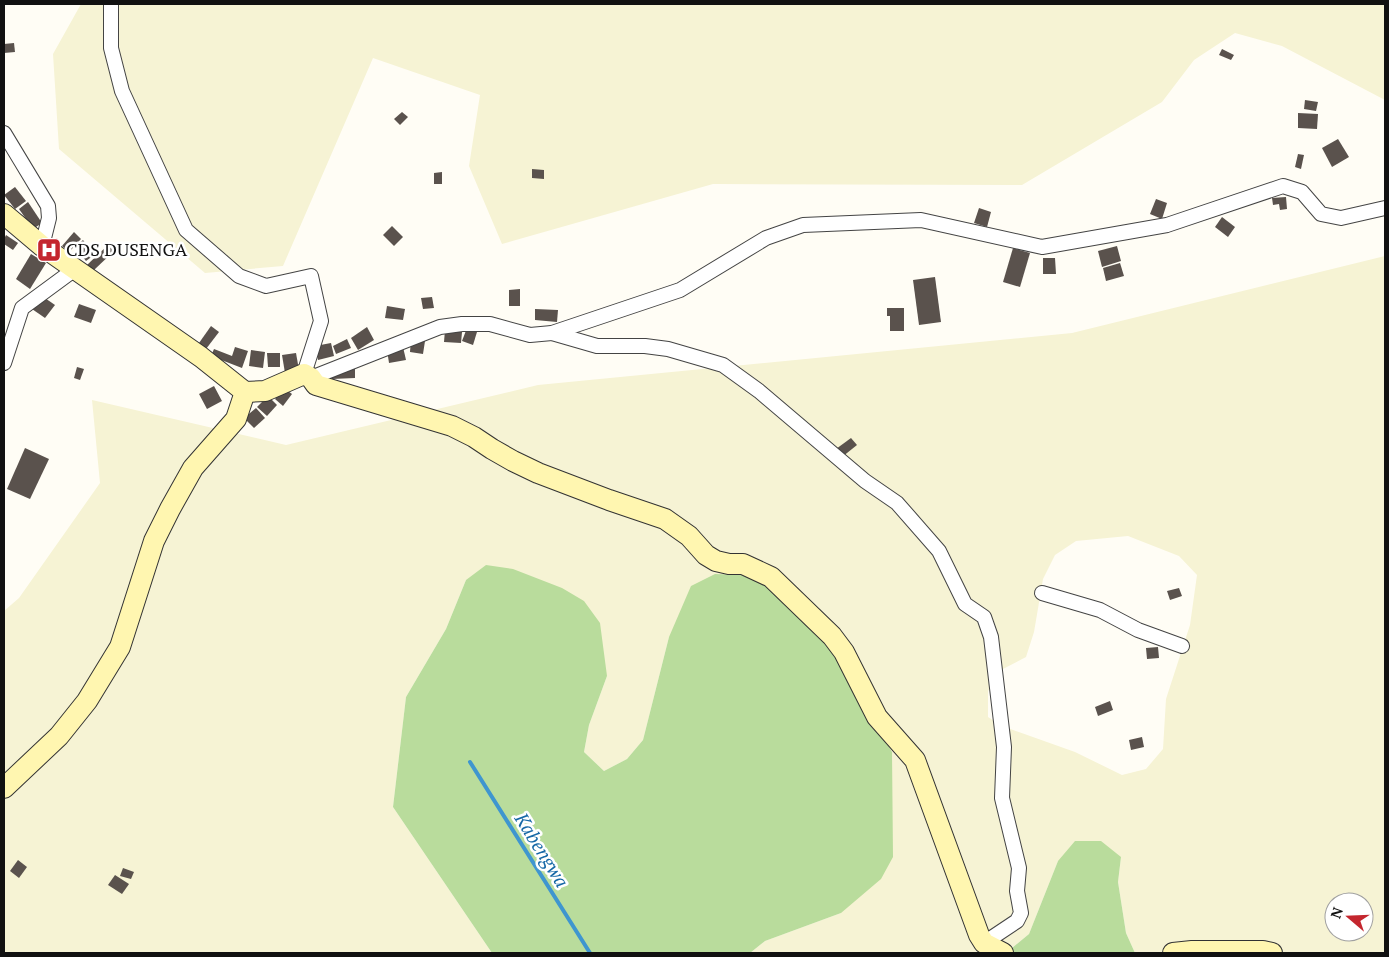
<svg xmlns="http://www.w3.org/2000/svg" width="1389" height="957" font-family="'PT Serif',serif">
<rect width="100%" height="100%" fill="#fffdf5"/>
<!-- farmland -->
<g fill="#f6f3d4" fill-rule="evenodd">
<path d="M81,4h1304v96l-103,-54 -47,-13 -41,27 -32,42 -140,83 -309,-1 -211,60 -33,-78 11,-71 -107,-37 -90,208 -78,7 -146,-124 -6,-95z"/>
<path d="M1385,256v697h-250l-9,-20 -8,-51 3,-25 -63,4 -29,73 -23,19h-256l15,-12 76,-28 -172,-276 -26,103 -16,19 -23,12 -20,-19 5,-27 18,-49 -141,-96 -20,49 -40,68 -13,110 99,146h-488v-342l15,-13 81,-115 -8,-83 194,45 252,-60 534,-52zM1128,536l51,20 18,19 -7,50 -24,74 -3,50 -17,20 -24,6 -47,-23 -73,-26 -14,-9v-26l15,-22 23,-12 8,-25 9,-53 12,-24 21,-14zM1334,902h30v30h-30z"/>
</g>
<!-- forest -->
<g fill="#b9dc9c">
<path d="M486,565l27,4 49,19 22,13 16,22 7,53 -18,49 -5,27 20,19 23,-12 16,-19 26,-103 22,-51 24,-12 26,1 26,8 63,63 62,106 1,105 -12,22 -40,34 -76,28 -15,12h-258l-99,-146 13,-110 40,-68 20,-49z"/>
<path d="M1075,841h26l20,16 -3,25 8,51 9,20h-129l23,-19 29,-73z"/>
</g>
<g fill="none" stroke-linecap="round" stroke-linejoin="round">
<!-- stream -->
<path stroke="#3f96cf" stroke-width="4" d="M470,762l120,191"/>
</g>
<!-- building -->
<g fill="#5a524d">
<path d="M14,43l1,9 -11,1v-9z"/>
<path d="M1222,49l12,6 -3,5 -12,-5z"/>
<path d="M1305,100l13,2 -2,9 -12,-2z"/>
<path d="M402,112l6,5 -8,8 -6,-6z"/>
<path d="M1298,113l20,1 -1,15 -19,-1z"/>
<path d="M1338,139l11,18 -17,10 -10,-19z"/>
<path d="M1298,154l6,1 -3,14 -6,-2z"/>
<path d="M532,169l12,1v9l-12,-1z"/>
<path d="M442,172v12h-8v-11z"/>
<path d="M15,187l11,14 -11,8 -11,-14z"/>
<path d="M1286,197l1,12 -7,1 -1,-6 -6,1 -1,-7z"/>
<path d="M1156,199l11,4 -5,16 -12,-5z"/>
<path d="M28,202l14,21 -9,6 -14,-20z"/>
<path d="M979,208l12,4 -4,15 -13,-4z"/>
<path d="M1222,217l13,10 -7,10 -13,-10z"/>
<path d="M392,226l11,11 -9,9 -11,-11z"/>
<path d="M74,232l7,7 -12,13 -7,-6z"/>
<path d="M6,235l12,8 -5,7 -9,-6v-5z"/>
<path d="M83,240l11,15 -8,6 -11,-14z"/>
<path d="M108,245l6,6 -21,20 -6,-6z"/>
<path d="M1117,246l4,15 -19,6 -4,-16z"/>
<path d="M1013,248l17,5 -10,34 -17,-5z"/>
<path d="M31,254l15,9 -16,26 -14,-10z"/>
<path d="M1043,258h12l1,16h-13z"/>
<path d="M1120,263l4,13 -18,5 -3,-13z"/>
<path d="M935,277l6,45 -22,3 -6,-45z"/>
<path d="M520,289v17h-11v-16z"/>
<path d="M42,296l13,9 -10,13 -13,-9z"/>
<path d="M432,297l2,11 -11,1 -2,-11z"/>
<path d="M79,304l17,6 -5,13 -17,-6z"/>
<path d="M387,306l18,3 -2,11 -18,-2z"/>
<path d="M887,308h17v23h-14v-15h-3z"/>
<path d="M535,309l23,1 -1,12 -22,-2z"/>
<path d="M211,326l8,6 -13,17 -7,-6z"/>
<path d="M367,327l7,13 -16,10 -7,-12z"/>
<path d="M467,328l10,4 -4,13 -11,-4z"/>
<path d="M445,330l17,2 -1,11 -17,-1z"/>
<path d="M347,339l4,9 -15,6 -3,-8z"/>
<path d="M411,339l14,2 -2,13 -13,-2z"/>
<path d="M331,343l3,13 -16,4 -3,-14z"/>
<path d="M235,347l13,4 -6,17 -31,-12 3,-7 18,7z"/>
<path d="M403,347l3,13 -17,3 -2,-13z"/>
<path d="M251,350l14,2 -2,16 -14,-2z"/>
<path d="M267,353h13v14h-12z"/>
<path d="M296,353l3,17 -14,3 -3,-18z"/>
<path d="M77,367l7,2 -4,11 -6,-2z"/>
<path d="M355,369v9l-23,1v-9z"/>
<path d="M214,386l8,15 -15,8 -8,-15z"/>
<path d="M284,388l8,6 -9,12 -8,-7z"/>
<path d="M268,396l9,9 -10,11 -10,-9z"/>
<path d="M256,408l9,10 -11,10 -10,-10z"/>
<path d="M851,438l6,7 -15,12 -6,-8z"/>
<path d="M25,448l24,11 -19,40 -23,-10z"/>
<path d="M1179,588l3,8 -12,4 -3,-9z"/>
<path d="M1158,647l1,11 -12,1 -1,-11z"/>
<path d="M1110,701l3,9 -15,6 -3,-9z"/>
<path d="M1142,737l2,10 -13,3 -2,-10z"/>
<path d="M18,860l9,7 -8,11 -9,-7z"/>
<path d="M123,868l11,4 -3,7 -11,-3z"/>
<path d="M115,875l14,9 -7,10 -14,-9z"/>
</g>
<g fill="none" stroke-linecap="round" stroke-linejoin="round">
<defs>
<g id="street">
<path d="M111,4v44l11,43 64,139 53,46 27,10 45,-10 10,45 -17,53"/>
<path d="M4,133l44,73 1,12 -7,28"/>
<path d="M552,333l45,13h48l23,3 55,16 36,26 106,90 32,22 42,48 26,53 19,13 7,20 13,110 -2,51 17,70 -2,23 4,22 -4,8 -33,22"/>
<path d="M4,363l18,-55 53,-39"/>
<path d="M311,378l129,-51 22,-3h28l40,11 22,-2 128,-43 86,-52 37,-13 118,-5 121,27 125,-22 116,-39 19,6 19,22 20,4 44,-10"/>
<path d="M1042,593l58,17 38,20 44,16"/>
</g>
<g id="secondary">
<path d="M4,214l38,32 159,111 44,35 -9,27 -43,49 -23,41 -16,32 -34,106 -33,54 -28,35 -55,52"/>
<path d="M245,392l20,-1 39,-17 7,4 5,7 136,41 22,11 18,12 21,12 25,12 71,27 56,19 24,17 17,19 10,6 13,3h14l28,13 61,59 12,16 33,65 38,43 64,175 5,8 19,10"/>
<path d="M1173,953l19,-2h71l9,2"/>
</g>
</defs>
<!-- street casing -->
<use href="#street" stroke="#444" stroke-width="16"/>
<!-- secondary casing -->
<use href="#secondary" stroke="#333" stroke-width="22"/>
<!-- street -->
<use href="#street" stroke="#fff" stroke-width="14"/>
<!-- secondary -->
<use href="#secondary" stroke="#fff6b0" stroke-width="20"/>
</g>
<!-- icons -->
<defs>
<symbol id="hospital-square" viewBox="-11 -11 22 22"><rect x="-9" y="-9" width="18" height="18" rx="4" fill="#c4262e" stroke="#fff"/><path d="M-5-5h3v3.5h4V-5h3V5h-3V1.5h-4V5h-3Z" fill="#fff"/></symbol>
</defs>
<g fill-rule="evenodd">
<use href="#hospital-square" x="35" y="236" width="28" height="28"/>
</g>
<g text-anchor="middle" stroke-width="5" stroke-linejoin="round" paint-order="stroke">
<!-- poi labels -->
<g font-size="18" fill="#111" stroke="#fff" text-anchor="start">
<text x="66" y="256">CDS DUSENGA</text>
</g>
<!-- water labels -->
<g font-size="19" font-style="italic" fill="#1768a6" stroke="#fff">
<text transform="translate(542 850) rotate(58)" y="7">Kabengwa</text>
</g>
</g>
<!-- border -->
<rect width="1389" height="957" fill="none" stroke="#111111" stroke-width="10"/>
<!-- north arrow -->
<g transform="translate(1349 917) rotate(289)"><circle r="24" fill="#ffffff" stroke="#a0a0a0"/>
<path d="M0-4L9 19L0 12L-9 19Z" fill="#c4262e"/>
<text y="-8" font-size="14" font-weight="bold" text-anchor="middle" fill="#111111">N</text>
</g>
</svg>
